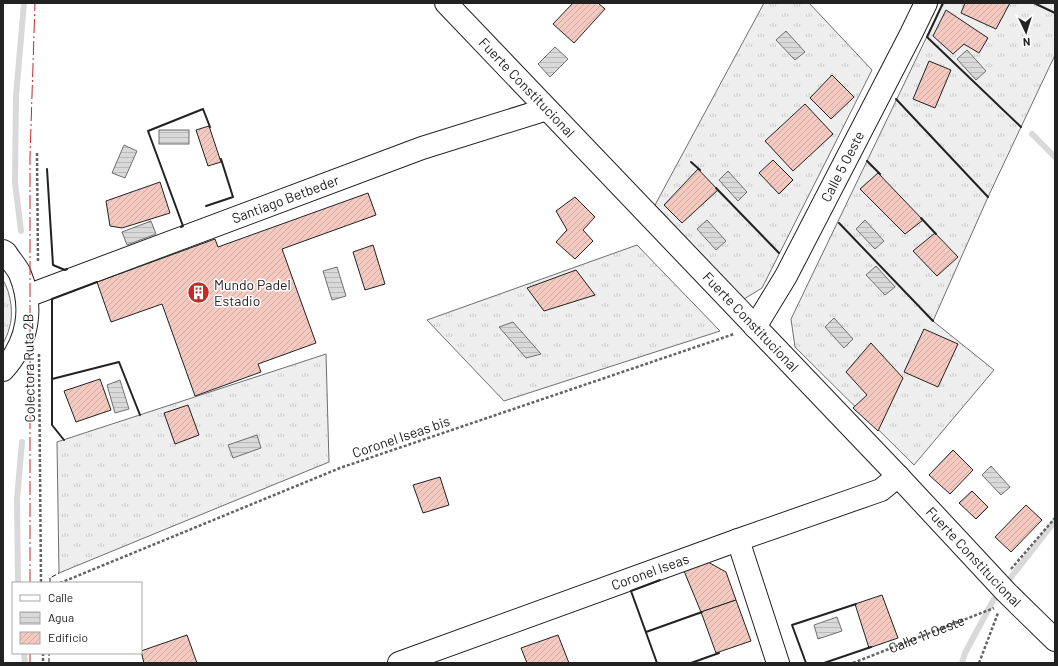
<svg xmlns="http://www.w3.org/2000/svg" width="1058" height="666" font-family="Barlow,sans-serif">
<defs>
<pattern id="grass-tufts" width="24" height="20" patternUnits="userSpaceOnUse"><rect width="24" height="20" fill="#eee"/><path d="M3 7l-1-3M5 7V3M7 7l1-3M15 17l-1-3M17 17v-4M19 17l1-3" fill="none" stroke="#ccc"/></pattern>
<pattern id="water-rules" width="6" height="5" patternUnits="userSpaceOnUse"><rect width="6" height="5" fill="#d9d9d9"/><path d="M0 2.5h6" fill="none" stroke="#bababa"/></pattern>
<pattern id="building-hatch" width="6" height="6" patternUnits="userSpaceOnUse"><rect width="6" height="6" fill="#f3c9c0"/><path d="M-1 1l2-2M0 6l6-6M5 7l2-2" fill="none" stroke="#d0aca5"/></pattern>
</defs>
<rect width="100%" height="100%" fill="#fff"/>
<!-- grass -->
<g fill="url(#grass-tufts)" stroke="#6f6f6f">
<path d="M764,3h45l63,67 -110,218 -18,11 -89,-94z"/>
<path d="M943,3h112v52l-67,142 -55,124 61,49 -80,95 -119,-118 -4,-28z"/>
<path d="M637,245l83,86 -216,70 -77,-81z"/>
<path d="M3,280c8,13 11,35 6,49 -1,5 -4,10 -6,15z"/>
<path d="M326,354l3,108 -270,111 -2,-131z"/>
</g>
<!-- water -->
<g fill="url(#water-rules)" stroke="#6f6f6f">
<path d="M786,31l19,21 -10,8 -19,-20z"/>
<path d="M555,47l13,12 -18,18 -12,-13z"/>
<path d="M967,50l19,21 -10,9 -19,-21z"/>
<rect x="159" y="130" width="30" height="14"/>
<path d="M124,145l13,6 -12,27 -13,-5z"/>
<path d="M728,171l19,21 -9,9 -19,-21z"/>
<path d="M707,220l19,21 -10,9 -19,-21z"/>
<path d="M865,220l19,21 -9,8 -19,-20z"/>
<path d="M151,221l5,13 -29,11 -5,-13z"/>
<path d="M876,266l19,21 -10,8 -19,-20z"/>
<path d="M337,267l9,29 -14,4 -9,-29z"/>
<path d="M834,318l19,21 -9,9 -19,-21z"/>
<path d="M513,322l28,32 -15,4 -27,-31z"/>
<path d="M120,380l9,29 -14,4 -8,-28z"/>
<path d="M257,435l4,13 -28,10 -5,-13z"/>
<path d="M991,466l19,21 -9,8 -19,-20z"/>
<path d="M837,617l5,14 -24,8 -4,-14z"/>
</g>
<g fill="none" stroke-linecap="round" stroke-linejoin="round">
<!-- stream -->
<g stroke="#d9d9d9" stroke-width="6">
<path d="M1032,134l23,23"/>
<path d="M21,231l-6,-49 1,-86 8,-93"/>
<path d="M18,583l-1,-84 5,-57"/>
<path d="M24,653l1,10"/>
<path d="M962,663l3,-10 29,-54 61,-78"/>
</g>
</g>
<!-- building -->
<g fill="url(#building-hatch)" stroke="#222">
<path d="M573,3h25l7,6 -31,34 -21,-19z"/>
<path d="M965,3h45l-14,26 -35,-16z"/>
<path d="M946,10l42,28 -9,15 -15,-9 -11,10 -20,-18z"/>
<path d="M929,61l22,9 -16,38 -22,-9z"/>
<path d="M832,75l22,22 -23,22 -21,-21z"/>
<path d="M805,104l28,30 -40,37 -28,-30z"/>
<path d="M209,126l12,36 -13,4 -12,-36z"/>
<path d="M773,160l20,20 -14,14 -20,-21z"/>
<path d="M698,169l20,21 -36,33 -18,-18z"/>
<path d="M878,173l45,47 -18,14 -45,-45z"/>
<path d="M160,182l10,31 -48,15 -12,-2 -4,-25z"/>
<path d="M368,193l8,22 -94,34 34,94 -58,21 3,8 -66,24 -33,-92 -51,18 -14,-40 118,-43 3,8z"/>
<path d="M575,197l20,20 -12,13 10,11 -18,18 -19,-17 11,-12 -11,-19z"/>
<path d="M935,233l23,24 -21,19 -24,-25z"/>
<path d="M373,245l12,39 -20,6 -12,-38z"/>
<path d="M576,270l19,25 -51,16 -17,-23z"/>
<path d="M924,329l34,15 -20,43 -34,-15z"/>
<path d="M871,343l32,35 -25,53 -25,-23 14,-13 -21,-23z"/>
<path d="M100,379l11,31 -35,12 -12,-31z"/>
<path d="M188,405l11,30 -24,9 -11,-31z"/>
<path d="M953,450l20,20 -23,24 -21,-19z"/>
<path d="M440,477l9,28 -26,8 -10,-28z"/>
<path d="M972,491l16,16 -12,12 -17,-16z"/>
<path d="M1026,505l16,15 -31,32 -16,-15z"/>
<path d="M708,562l18,10 10,28 -35,12 -17,-41z"/>
<path d="M882,595l16,43 -29,10 -14,-44z"/>
<path d="M736,600l15,41 -35,12 -15,-41z"/>
<path d="M187,635l10,28h-53l-3,-12z"/>
<path d="M558,635l11,28h-42l-6,-15z"/>
</g>
<g fill="none" stroke-linecap="round" stroke-linejoin="round">
<defs>
<g id="minor">
<path id="s2" d="M446,3l452,473 108,116 49,48"/>
<path id="s3" d="M27,296l395,-148 125,-39"/>
<path id="s4" d="M755,327l31,-51 125,-242 15,-31"/>
<path d="M738,540l40,123"/>
<path id="s5" d="M399,663l339,-123 143,-50 17,-14"/>
</g>
<path id="major" d="M3,251l3,2c4,7 11,14 14,21 14,34 8,69 -17,96"/>
</defs>
<!-- minor casing -->
<use href="#minor" stroke="#222" stroke-width="24"/>
<!-- major casing -->
<use href="#major" stroke="#222" stroke-width="24"/>
<!-- path -->
<g stroke="#646464" stroke-width="2.5" stroke-dasharray="3 2" stroke-linecap="butt">
<path d="M37,153l1,110"/>
<path d="M39,354l2,229"/>
<path d="M1011,569l44,-51"/>
<path d="M60,583l280,-115 394,-134"/>
<path d="M43,653v10"/>
<path id="s1" d="M853,663l141,-55"/>
<path d="M979,663l19,-50"/>
</g>
<!-- minor -->
<use href="#minor" stroke="#fff" stroke-width="22"/>
<!-- major -->
<use href="#major" stroke="#fff" stroke-width="22"/>
<!-- fence -->
<g stroke="#222" stroke-width="1" stroke-dasharray="5 2" stroke-linecap="butt">
<path d="M50,583v-5l9,-5"/>
<path d="M49,663v-10"/>
</g>
<!-- wall -->
<g stroke="#222" stroke-width="2">
<path d="M943,3l-16,34 94,90"/>
<path d="M1034,3l21,10"/>
<path d="M896,99l92,98"/>
<path d="M867,161l13,13"/>
<path d="M691,162l9,8"/>
<path d="M47,169l6,96 12,5 2,-1"/>
<path d="M716,188l63,65"/>
<path d="M206,206l27,-9 -12,-38"/>
<path d="M921,218l15,16"/>
<path d="M839,223l94,98"/>
<path d="M181,227l2,-1 -35,-95 55,-22 7,18"/>
<path d="M52,379l67,-17 21,53"/>
<path d="M64,440l-12,-15v-126l45,-17"/>
<path d="M646,632l56,-20"/>
<path d="M657,663l-26,-72 29,-11"/>
<path d="M691,663l28,-10"/>
<path d="M806,663l-14,-38 64,-21"/>
<path d="M824,663l47,-16"/>
</g>
<!-- power -->
<g stroke="#c62828" stroke-width="1" stroke-dasharray="14 3 2 3" stroke-linecap="butt">
<path d="M30,583v-426l5,-154"/>
<path d="M30,653v10"/>
</g>
</g>
<!-- icons -->
<defs>
<symbol id="building-disc" viewBox="-11 -11 22 22"><circle r="9.5" fill="#c62828" stroke="#fff"/><path d="M-4-6H4V6H1V3H-1V6H-4ZM-2.5-4.3h1.7v1.8h-1.7ZM.8-4.3h1.7v1.8H.8ZM-2.5-1h1.7V.8h-1.7ZM.8-1h1.7V.8H.8Z" fill="#fff"/></symbol>
</defs>
<g fill-rule="evenodd">
<use href="#building-disc" x="186" y="280" width="25" height="25"/>
</g>
<g text-anchor="middle" stroke-width="3" stroke-linejoin="round" paint-order="stroke">
<!-- street labels -->
<g font-size="14" fill="#222" stroke="#fff">
<text dy="5" stroke="none"><textPath href="#s2" startOffset="117">Fuerte Constitucional</textPath></text>
<text dy="5" stroke="none"><textPath href="#s4" startOffset="183">Calle 5 Oeste</textPath></text>
<text dy="5" stroke="none"><textPath href="#s3" startOffset="276">Santiago Betbeder</textPath></text>
<text dy="5" stroke="none"><textPath href="#s2" startOffset="441">Fuerte Constitucional</textPath></text>
<text transform="translate(29 368) rotate(-91)" y="5">Colectora Ruta 2B</text>
<text transform="translate(401 437) rotate(-19)" y="5">Coronel Iseas bis</text>
<text dy="5" stroke="none"><textPath href="#s2" startOffset="765">Fuerte Constitucional</textPath></text>
<text dy="5" stroke="none"><textPath href="#s5" startOffset="267">Coronel Iseas</textPath></text>
<text dy="5" stroke="none"><textPath href="#s1" startOffset="79">Calle 11 Oeste</textPath></text>
</g>
<!-- poi labels -->
<g font-size="14" fill="#222" stroke="#fff" text-anchor="start">
<text x="214" y="290">Mundo Padel<tspan x="214" dy="16">Estadio</tspan></text>
</g>
</g>
<!-- border -->
<rect width="1058" height="666" fill="none" stroke="#222222" stroke-width="8"/>
<!-- legend -->
<rect x="12" y="582" width="130" height="72" fill="#ffffff" stroke="#a7a7a7"/>
<rect x="20" y="595" width="20" height="6" fill="#ffffff" stroke="#a7a7a7"/>
<text x="48" y="602" font-size="12" fill="#222222">Calle</text>
<rect x="20" y="612" width="20" height="12" fill="url(#water-rules)" stroke="#a7a7a7"/>
<text x="48" y="622" font-size="12" fill="#222222">Agua</text>
<rect x="20" y="632" width="20" height="12" fill="url(#building-hatch)" stroke="#a7a7a7"/>
<text x="48" y="642" font-size="12" fill="#222222">Edificio</text>
<!-- north arrow -->
<g transform="translate(1026 32) rotate(176)" stroke="#ffffff" stroke-width="3" paint-order="stroke">
<path d="M0-3L7 15L0 10L-7 15Z" fill="#222222"/>
<text y="-6" font-size="11" font-weight="bold" text-anchor="middle" fill="#222222">N</text>
</g>
</svg>
